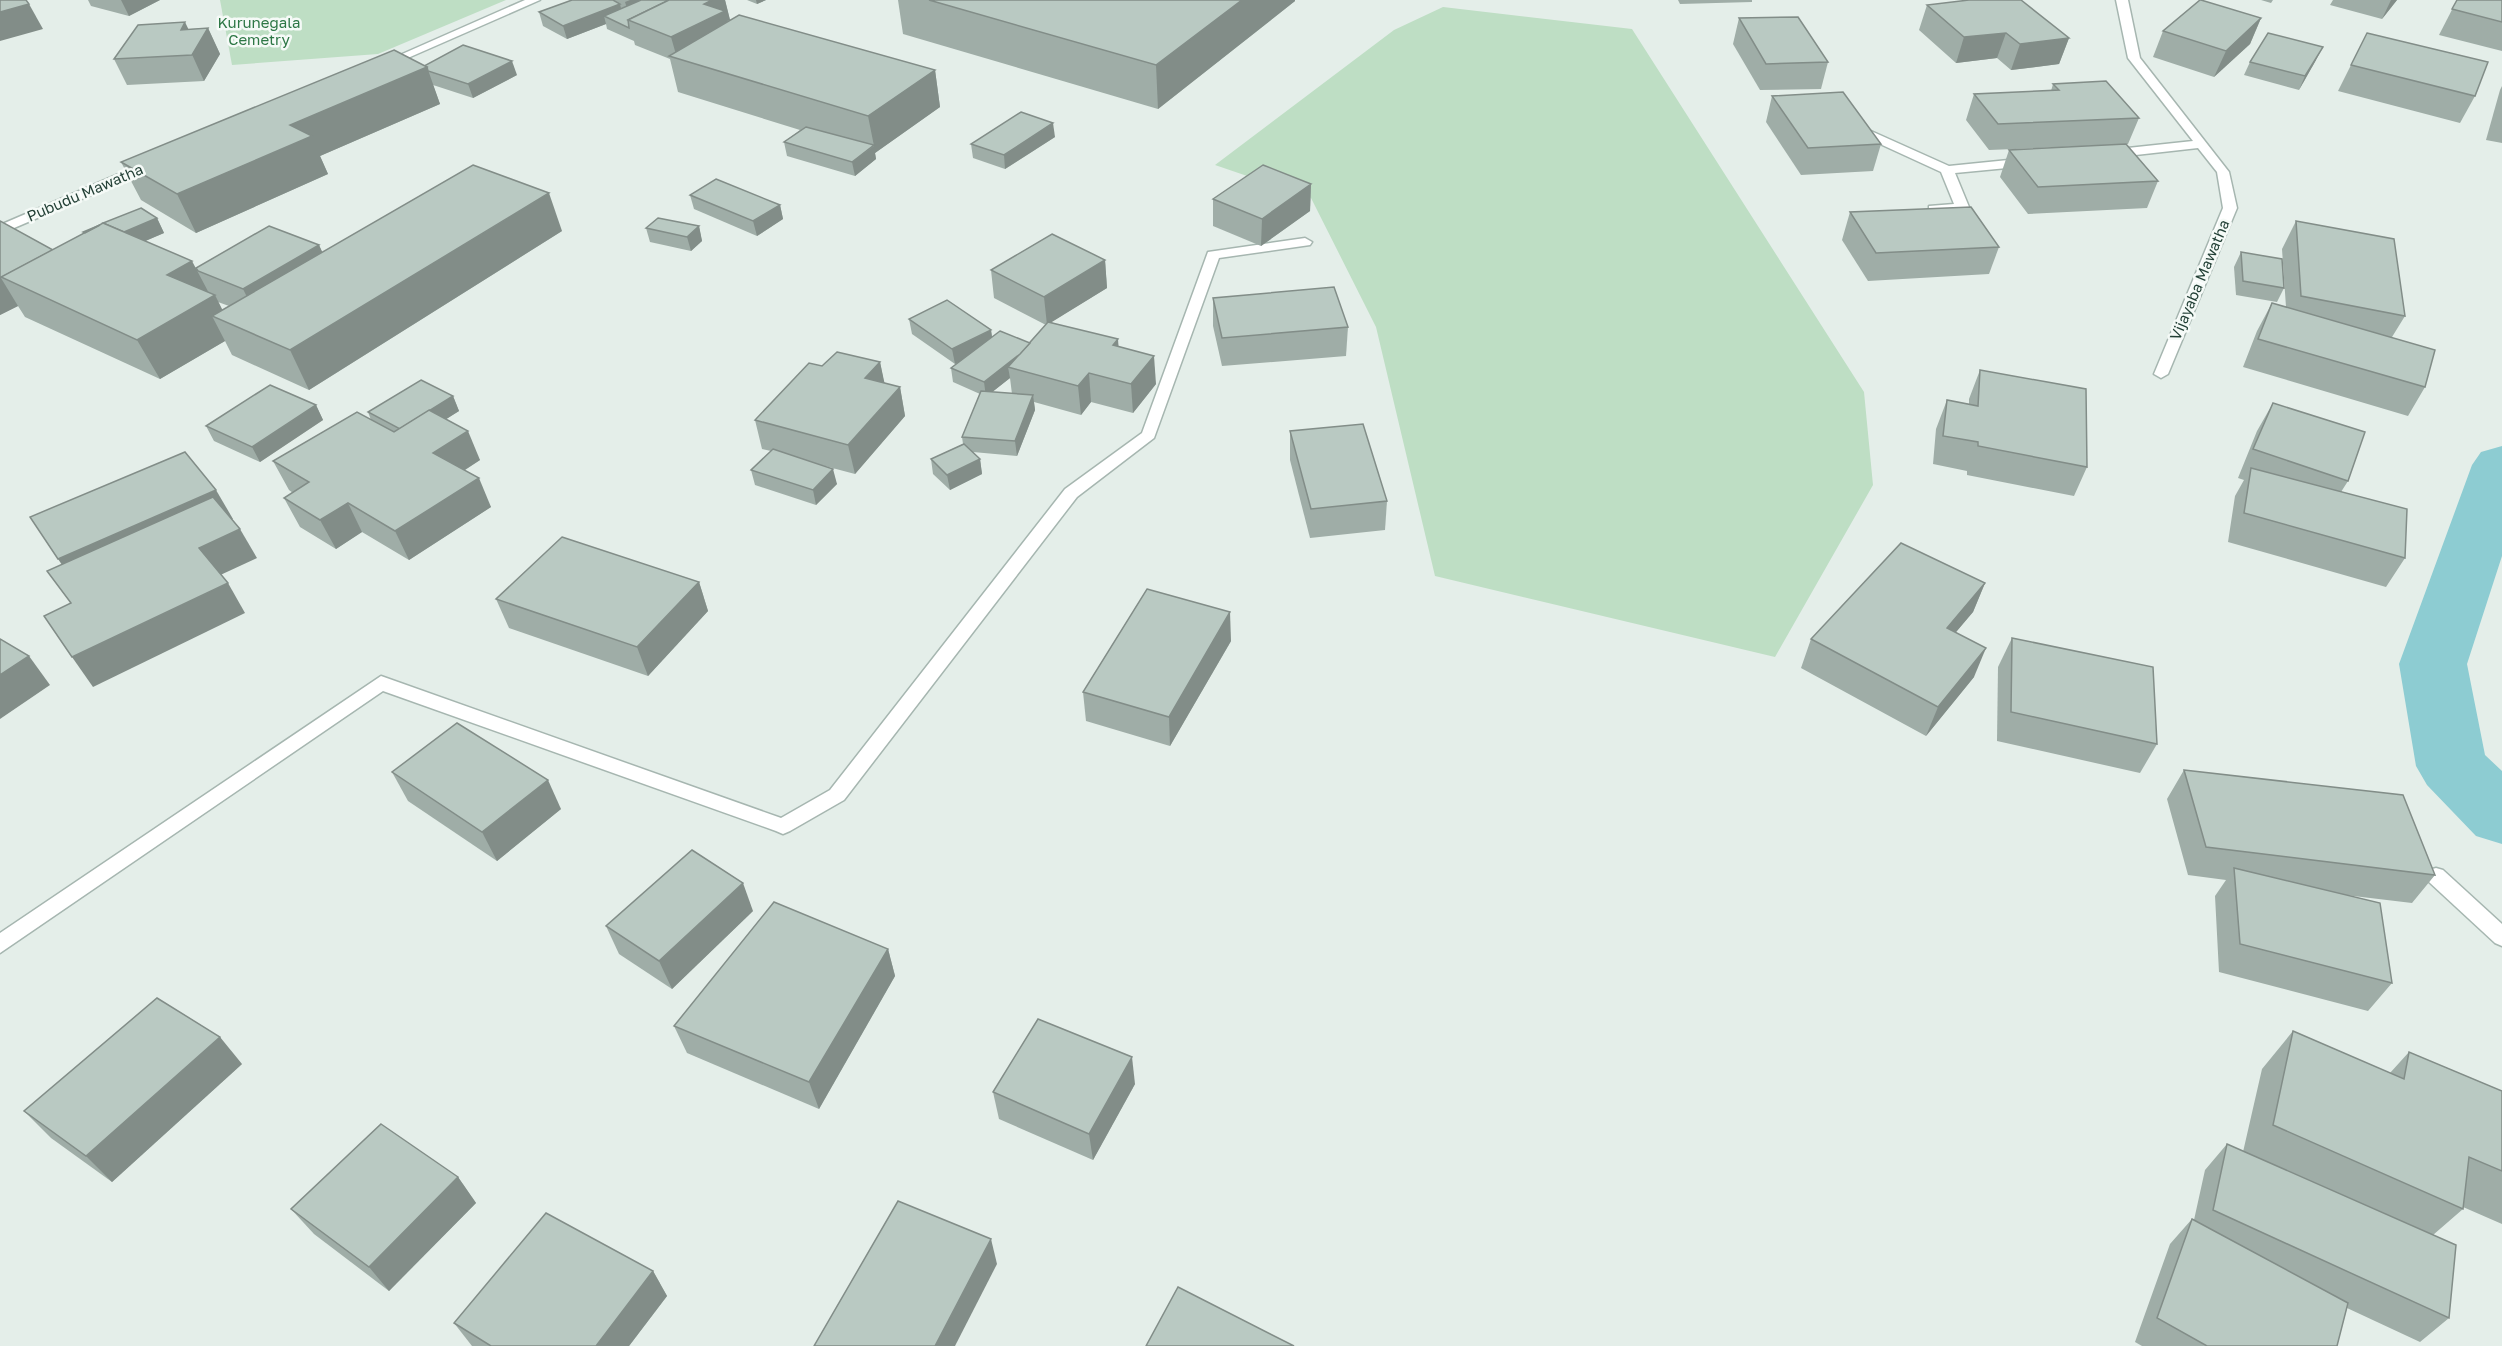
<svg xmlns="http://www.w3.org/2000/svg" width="2502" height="1346" font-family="'Golos Text',sans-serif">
<rect width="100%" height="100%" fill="#e4eee9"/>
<!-- green -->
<g fill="#bedec4">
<path d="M220,0h286l-128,54 -146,11z"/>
<path d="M1443,7l189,22 232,363 9,93 -98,172 -340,-81 -59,-249 -65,-129 -96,-33 179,-135z"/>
</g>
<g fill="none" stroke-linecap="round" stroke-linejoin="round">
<!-- canal -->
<path fill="#8dccd2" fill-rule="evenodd" d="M2502,446v110l-35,108 18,91 17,16v73l-26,-8 -49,-51 -11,-19 -17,-102 73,-199 9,-13z"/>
<defs>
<g id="minor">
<path d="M525,0h15l-155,68 -10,-2z"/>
<path d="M2116,0h12l12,58 89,114 8,36 -69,166 -7,4 -7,-4 69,-166 -6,-36 -19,-24 -89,10 -6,-4 6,-4 84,-9 -65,-83z"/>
<path d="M1871,131l78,35 79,-8 6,4 -6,4 -73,7 14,34c-8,7 -29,7 -40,5v-6l25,-2 -13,-32 -74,-34v-6z"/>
<path d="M149,161l6,4 -1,3 -154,66v-9z"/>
<path d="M1305,238l7,4 -2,3 -91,13 -65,180 -77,59 -233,303 -54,31 -7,3 -7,-3 -393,-140 -383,262v-20l381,-257 400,142 49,-28 235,-301 77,-56 66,-181z"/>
<path d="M2436,868l7,2 59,54v22l-7,-3 -66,-61 -3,-6 3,-6z"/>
</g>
</defs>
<!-- minor casing -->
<use href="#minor" stroke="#a6b6b0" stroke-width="3"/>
<!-- minor -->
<use href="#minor" fill="#fff" fill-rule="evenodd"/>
</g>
<!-- wall -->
<g fill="#9fada7" fill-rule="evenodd">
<path d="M88,0h72l-31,16 -38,-10z"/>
<path d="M572,0h153l5,20 -3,2 208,48 5,37 -65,46 1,6 -21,17 -68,-20 -3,-14 16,-12 -122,-38 -8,-33 -35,-14 -1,-4 -27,-12 -1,-5 -39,15 -24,-13 -4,-14z"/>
<path d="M747,0h19l-9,4z"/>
<path d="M898,0h397v1l-137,108 -255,-75z"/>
<path d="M1678,0h74v2l-72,2z"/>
<path d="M2261,0h12l-2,3z"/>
<path d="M2333,0h64l-15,19 -52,-14z"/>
<path d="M2457,0h45v51l-63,-16z"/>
<path d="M1927,5l142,33 -10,26 -48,6 -14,-12 -41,5 -37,-33z"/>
<path d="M1739,18l89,44 -7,27 -61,1 -27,-46z"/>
<path d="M2261,18l-11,26 -36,33 -61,-20 10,-26z"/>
<path d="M208,28l12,26 -16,27 -77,4 -13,-26 75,-30z"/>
<path d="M2367,33l108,63 -15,27 -122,-32z"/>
<path d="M2316,60l-17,30 -55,-15 6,-13z"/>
<path d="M424,66l93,9 -44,23 -40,-13 7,19 -120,52 8,18 -132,59 -55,-33 -20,-38z"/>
<path d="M2053,84l86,34 -11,26h-2l32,37 -11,27 -119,6 -28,-37 9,-27 102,-5 -122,5 -23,-30 8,-26 77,-3z"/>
<path d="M2502,86v57l-16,-3 14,-50z"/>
<path d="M1772,96l109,48 -8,27 -72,4 -35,-53z"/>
<path d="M1055,137l-50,32 -32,-11 -2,-14z"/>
<path d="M1311,184l-1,27 -49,35 -48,-20v-27z"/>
<path d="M690,195l90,10 3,14 -26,17 -63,-27z"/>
<path d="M1850,212l149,35 -10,27 -121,7 -26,-41z"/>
<path d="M157,218l7,15 -19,8 51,27 123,-23 3,7 240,-21 -253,159 -77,-35 -7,-14 -65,38 -135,-62 -7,-11 -18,9v-94l53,29 31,-17 -1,-1zM218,302l11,4 -7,4z"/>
<path d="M2296,221l109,95 -13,21 33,50 -17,29 -165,-49 14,-36 15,-28 14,4 -4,-58z"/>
<path d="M699,226l3,15 -11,10 -41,-9 -4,-14z"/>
<path d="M2241,252l43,36 -7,14 -41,-7 -2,-28z"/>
<path d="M1105,260l2,28 -56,34 67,25 38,37 -23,29 -42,-11 -10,13 -47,-13 1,8 -18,46 -44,-4 7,7 2,15 -32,16 -17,-16 -2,-15 32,-15 -1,-7 18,-43 -27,-12 -2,-14 7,-6 -3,2 -43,-30 -3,-15 82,11 1,7 38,6 16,-18 -52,-27 -3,-28zM1010,378l2,16 -20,-2z"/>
<path d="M1213,298l135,29 -2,29 -124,10 -9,-40z"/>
<path d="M880,362l4,21 16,4 5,29 -50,58 -34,-9 16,19 -21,21 -61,-20 -4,-15 20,-19 -9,-2 -7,-29 67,-54z"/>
<path d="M1980,370l107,97 -13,29 -107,-21v-4l-34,-7 3,-35 11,-29 22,4v-5z"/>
<path d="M453,396l6,15 -13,8 34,41 -15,10 26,37 -82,53 -47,-28 -26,17 -36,-22 -16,-29 9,-5 -4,-3 -16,-29 98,-41 -3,-8z"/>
<path d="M2273,403l75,78 -7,11 64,66 -19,29 -158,-45 7,-46 9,-16 -6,-2 19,-47z"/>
<path d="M316,405l7,15 -63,42 -46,-21 -8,-15z"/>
<path d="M1290,431l97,70 -2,29 -75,8 -20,-78z"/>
<path d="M699,582l9,29 -60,65 -139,-48 -13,-29z"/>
<path d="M1985,583l-12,29 -18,21 19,44 -48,59 -125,-68 10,-29z"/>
<path d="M2012,638l145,106 -17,29 -143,-32 1,-74z"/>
<path d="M1231,641l-61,105 -84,-25 -3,-29z"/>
<path d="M2184,770l251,105 -23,28 -67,-8 47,88 -24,28 -149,-39 -4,-76 11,-16 -38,-5 -21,-76z"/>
<path d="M392,772l169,37 -64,52 -89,-60z"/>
<path d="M753,911l-81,78 -53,-35 -13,-28z"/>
<path d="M888,949l7,27 -76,133 -132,-56 -13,-27z"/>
<path d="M2293,1031l97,42 19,-21 93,39v133l-39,-17v2l-30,26 16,83 -29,24 -73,-34 -10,38h-195l-7,-4 35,-98 22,-25 2,1 11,-50 22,-26 16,8 19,-83z"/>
<path d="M242,1064l-130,118 -61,-44 -27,-27z"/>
<path d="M1135,1084l-42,76 -94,-41 -6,-27z"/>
<path d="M458,1177l18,26 -87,88 -75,-57 -23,-25z"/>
<path d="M653,1271l14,25 -38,50h-157l-18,-23z"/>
</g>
<!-- shaded-wall -->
<g fill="#828d88">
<path d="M121,0h39l-31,16z"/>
<path d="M630,0h37l-38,15 -4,-13z"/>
<path d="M712,0h13l5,20 -3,1 3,16 -53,21 -6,-21 33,-33z"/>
<path d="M756,0h10l-9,4z"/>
<path d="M1242,0h53v1l-137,108 -2,-44z"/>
<path d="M2391,0h6l-15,19z"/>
<path d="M29,4l14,25 -43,12v-29z"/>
<path d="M620,4l3,13 -19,-1 2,8 -39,15 -4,-13z"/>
<path d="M2261,18l-11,26 -36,33 12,-26z"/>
<path d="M185,22l12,25 11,-19 12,26 -16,27 -23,-51z"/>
<path d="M2006,33l-9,25 -41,5 8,-26z"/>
<path d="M2069,38l-10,26 -48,6 9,-26z"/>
<path d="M2323,47l-7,13 -17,30 6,-14z"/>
<path d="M512,61l5,14 -44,23 -5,-14z"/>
<path d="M427,67l13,37 -120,52 8,18 -132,59 -19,-39 113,-69z"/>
<path d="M935,70l5,37 -65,46 1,6 -21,17 -3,-14 22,-16 -6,-30z"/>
<path d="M1053,123l2,14 -50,32 -1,-14z"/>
<path d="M1311,184l-1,27 -49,35 1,-27z"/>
<path d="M549,193l13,38 -253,159 -19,-40z"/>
<path d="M780,205l3,14 -26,17 -4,-15z"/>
<path d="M157,218l7,15 -58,25 -8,-15z"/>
<path d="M699,226l3,15 -11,10 -4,-14z"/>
<path d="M319,245l13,28 -75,44 -14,-28z"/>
<path d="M1105,260l2,28 -60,37 -3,-28z"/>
<path d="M192,261l19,36 4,-2 14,28 -17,-7 13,25 -65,38 -23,-39 30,-65z"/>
<path d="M0,278h1l17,28 -18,9z"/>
<path d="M991,330l2,15 -38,19 -3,-15z"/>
<path d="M1118,339l2,29 -7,-23z"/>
<path d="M1033,344l-25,23 2,11 -24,19 -2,-15z"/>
<path d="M1154,356l2,28 -23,29 -2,-29z"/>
<path d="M880,362l6,28 -21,-12z"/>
<path d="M1089,373l2,29 -10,13 -3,-29z"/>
<path d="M900,387l5,29 -50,58 -7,-29z"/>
<path d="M1033,395l2,15 -18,46 -2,-15z"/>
<path d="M453,396l6,15 -52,33 -7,-15z"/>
<path d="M316,405l7,15 -63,42 -8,-15z"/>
<path d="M468,431l12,29 -34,22 -13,-29z"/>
<path d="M980,459l2,15 -32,16 -3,-15z"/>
<path d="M833,469l4,15 -21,21 -3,-15z"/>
<path d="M479,478l12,29 -82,53 -14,-29z"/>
<path d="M216,490l17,29 -155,69 -20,-29z"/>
<path d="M348,503l14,29 -26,17 -16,-29z"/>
<path d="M240,529l17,29 -41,19 -17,-29z"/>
<path d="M699,582l9,29 -60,65 -11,-29z"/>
<path d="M228,583l17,30 -152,74 -21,-30z"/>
<path d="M1985,583l-12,29 -38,45 12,-29z"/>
<path d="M1230,612l1,29 -61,105 -1,-29z"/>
<path d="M1986,648l-12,29 -48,59 12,-29z"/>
<path d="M29,656l21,29 -50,34v-44z"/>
<path d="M548,780l13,29 -64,52 -15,-29z"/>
<path d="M743,883l10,28 -81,78 -13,-28z"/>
<path d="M888,949l7,27 -76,133 -10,-27z"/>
<path d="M220,1037l22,27 -130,118 -26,-26z"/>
<path d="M1132,1057l3,27 -42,76 -4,-26z"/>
<path d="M458,1177l18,26 -87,88 -20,-24z"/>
<path d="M991,1239l6,25 -42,82h-20z"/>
<path d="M653,1271l14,25 -38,50h-33z"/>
</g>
<!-- building -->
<g fill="#b9c9c2" stroke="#828d88" stroke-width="1.5">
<path d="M0,0h26l3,4 -29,8z"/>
<path d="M572,0h41l7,4 -57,22 -24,-14z"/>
<path d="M641,0h28l-41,20 1,8 -25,-12z"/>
<path d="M669,0h43l-8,4 21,7 -54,26 -43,-17z"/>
<path d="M929,0h313l-86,65z"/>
<path d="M1969,0h52l48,38 -49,6 -14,-11 -42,4 -37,-32z"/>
<path d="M2200,0h1l60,18 -35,33 -63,-20z"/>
<path d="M2457,0h45v22l-50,-13z"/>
<path d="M739,15l196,55 -67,46 -199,-60z"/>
<path d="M1798,17l30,45 -62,2 -27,-46z"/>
<path d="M185,22l-4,8 27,-2 -16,27 -78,4 24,-34z"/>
<path d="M2268,33l55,14 -18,29 -55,-14z"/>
<path d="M2367,33l121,29 -13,34 -124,-31z"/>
<path d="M463,45l49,16 -44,23 -40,-13 -1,-4 -3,-1z"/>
<path d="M394,50l33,17 -137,58 22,11 -135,58 -56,-32z"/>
<path d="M2106,81l33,37 -141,6 -24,-30 85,-4 -6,-6z"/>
<path d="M1843,92l38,52 -73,4 -36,-52z"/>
<path d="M1021,112l32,11 -49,32 -33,-11z"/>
<path d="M806,127l68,18 -22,17 -68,-20z"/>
<path d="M2126,144l32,37 -120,6 -29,-37z"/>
<path d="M473,165l76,28 -259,157 -78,-34z"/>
<path d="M1263,165l48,19 -49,35 -49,-20z"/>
<path d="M716,179l64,26 -27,16 -63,-26z"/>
<path d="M1971,207l28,40 -123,6 -26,-41z"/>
<path d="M141,208l16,10 -33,14 -21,-9z"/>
<path d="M658,218l41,8 -12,11 -41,-9z"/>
<path d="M0,221l53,29 -53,28z"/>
<path d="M2296,221l98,18 11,77 -104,-20z"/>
<path d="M103,223l89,38 -25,14 48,20 -78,45 -136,-63z"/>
<path d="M100,225l-15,8 -2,-1z"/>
<path d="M269,226l50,19 -76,44 -45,-18 -2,-3z"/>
<path d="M1052,234l53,26 -61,37 -53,-27z"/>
<path d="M2241,252l41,7 2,29 -41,-7z"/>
<path d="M1334,287l14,40 -126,11 -9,-40z"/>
<path d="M947,300l44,30 -39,19 -43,-30z"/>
<path d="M2272,303l163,47 -10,37 -167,-48z"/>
<path d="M1048,322l70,17 -5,6 41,11 -23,28 -42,-11 -11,13 -70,-19z"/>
<path d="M1000,331l30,12 -10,11 -36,28 -33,-14z"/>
<path d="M837,352l43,10 -15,16 35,9 -52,58 -93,-25 54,-57 13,3z"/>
<path d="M1980,370l106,19 1,78 -109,-21v-4l-35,-6 4,-36 31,6z"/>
<path d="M421,380l32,16 -53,33 -32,-17z"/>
<path d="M270,385l46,20 -64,42 -46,-21z"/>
<path d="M981,391l52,4 -18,46 -53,-4z"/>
<path d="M2273,403l92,29 -17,49 -95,-32z"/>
<path d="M429,410l39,21 -35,22 46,25 -84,53 -47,-28 -28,17 -36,-22 25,-16 -36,-21 84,-49 37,20z"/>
<path d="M1363,424l24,77 -76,8 -21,-78z"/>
<path d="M964,444l16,15 -33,16 -16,-16z"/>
<path d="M773,449l60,20 -20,21 -62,-20z"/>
<path d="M185,452l31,38 -158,69 -28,-42z"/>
<path d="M2251,468l156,41 -2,49 -161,-45z"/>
<path d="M213,497l27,32 -41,19 29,35 -156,74 -28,-41 27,-13 -24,-32z"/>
<path d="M562,537l137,45 -62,65 -141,-48z"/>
<path d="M1901,543l84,40 -38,45 39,20 -48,59 -127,-68z"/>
<path d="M1147,589l83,23 -61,105 -86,-25z"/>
<path d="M2012,638l141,29 4,77 -146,-32z"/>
<path d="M0,639l29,17 -29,19z"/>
<path d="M457,723l91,57 -66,52 -90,-60z"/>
<path d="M2184,770l219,25 32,80 -229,-28z"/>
<path d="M692,850l51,33 -84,78 -53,-35z"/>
<path d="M2234,868l146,35 12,80 -152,-39z"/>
<path d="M774,902l114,47 -79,133 -135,-56z"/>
<path d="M157,998l63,39 -134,119 -62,-45z"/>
<path d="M1038,1019l94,38 -43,77 -96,-42z"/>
<path d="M2293,1031l111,48 5,-27 93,39v80l-33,-14 -6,52 -190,-84z"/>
<path d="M381,1124l77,53 -89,90 -78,-58z"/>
<path d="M2227,1144l229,101 -7,73 -236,-108z"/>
<path d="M898,1201l93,38 -56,107h-121z"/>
<path d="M546,1213l107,58 -57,75h-105l-37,-23z"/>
<path d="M2192,1219l156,84 -11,43h-130l-50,-28z"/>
<path d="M1178,1287l116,59h-148z"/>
</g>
<g text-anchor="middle" stroke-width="5" stroke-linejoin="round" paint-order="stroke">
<!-- far-park labels -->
<g font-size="15" fill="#2d7745" stroke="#f5faf7">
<text x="259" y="28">Kurunegala<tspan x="259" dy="17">Cemetry</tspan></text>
</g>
<!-- far-street labels -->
<g font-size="15" fill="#234036" stroke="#f5faf7">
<text transform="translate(85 193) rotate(-23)" y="5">Pubudu Mawatha</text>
<text transform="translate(2200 280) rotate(-67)" y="5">Vijayaba Mawatha</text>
</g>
</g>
</svg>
